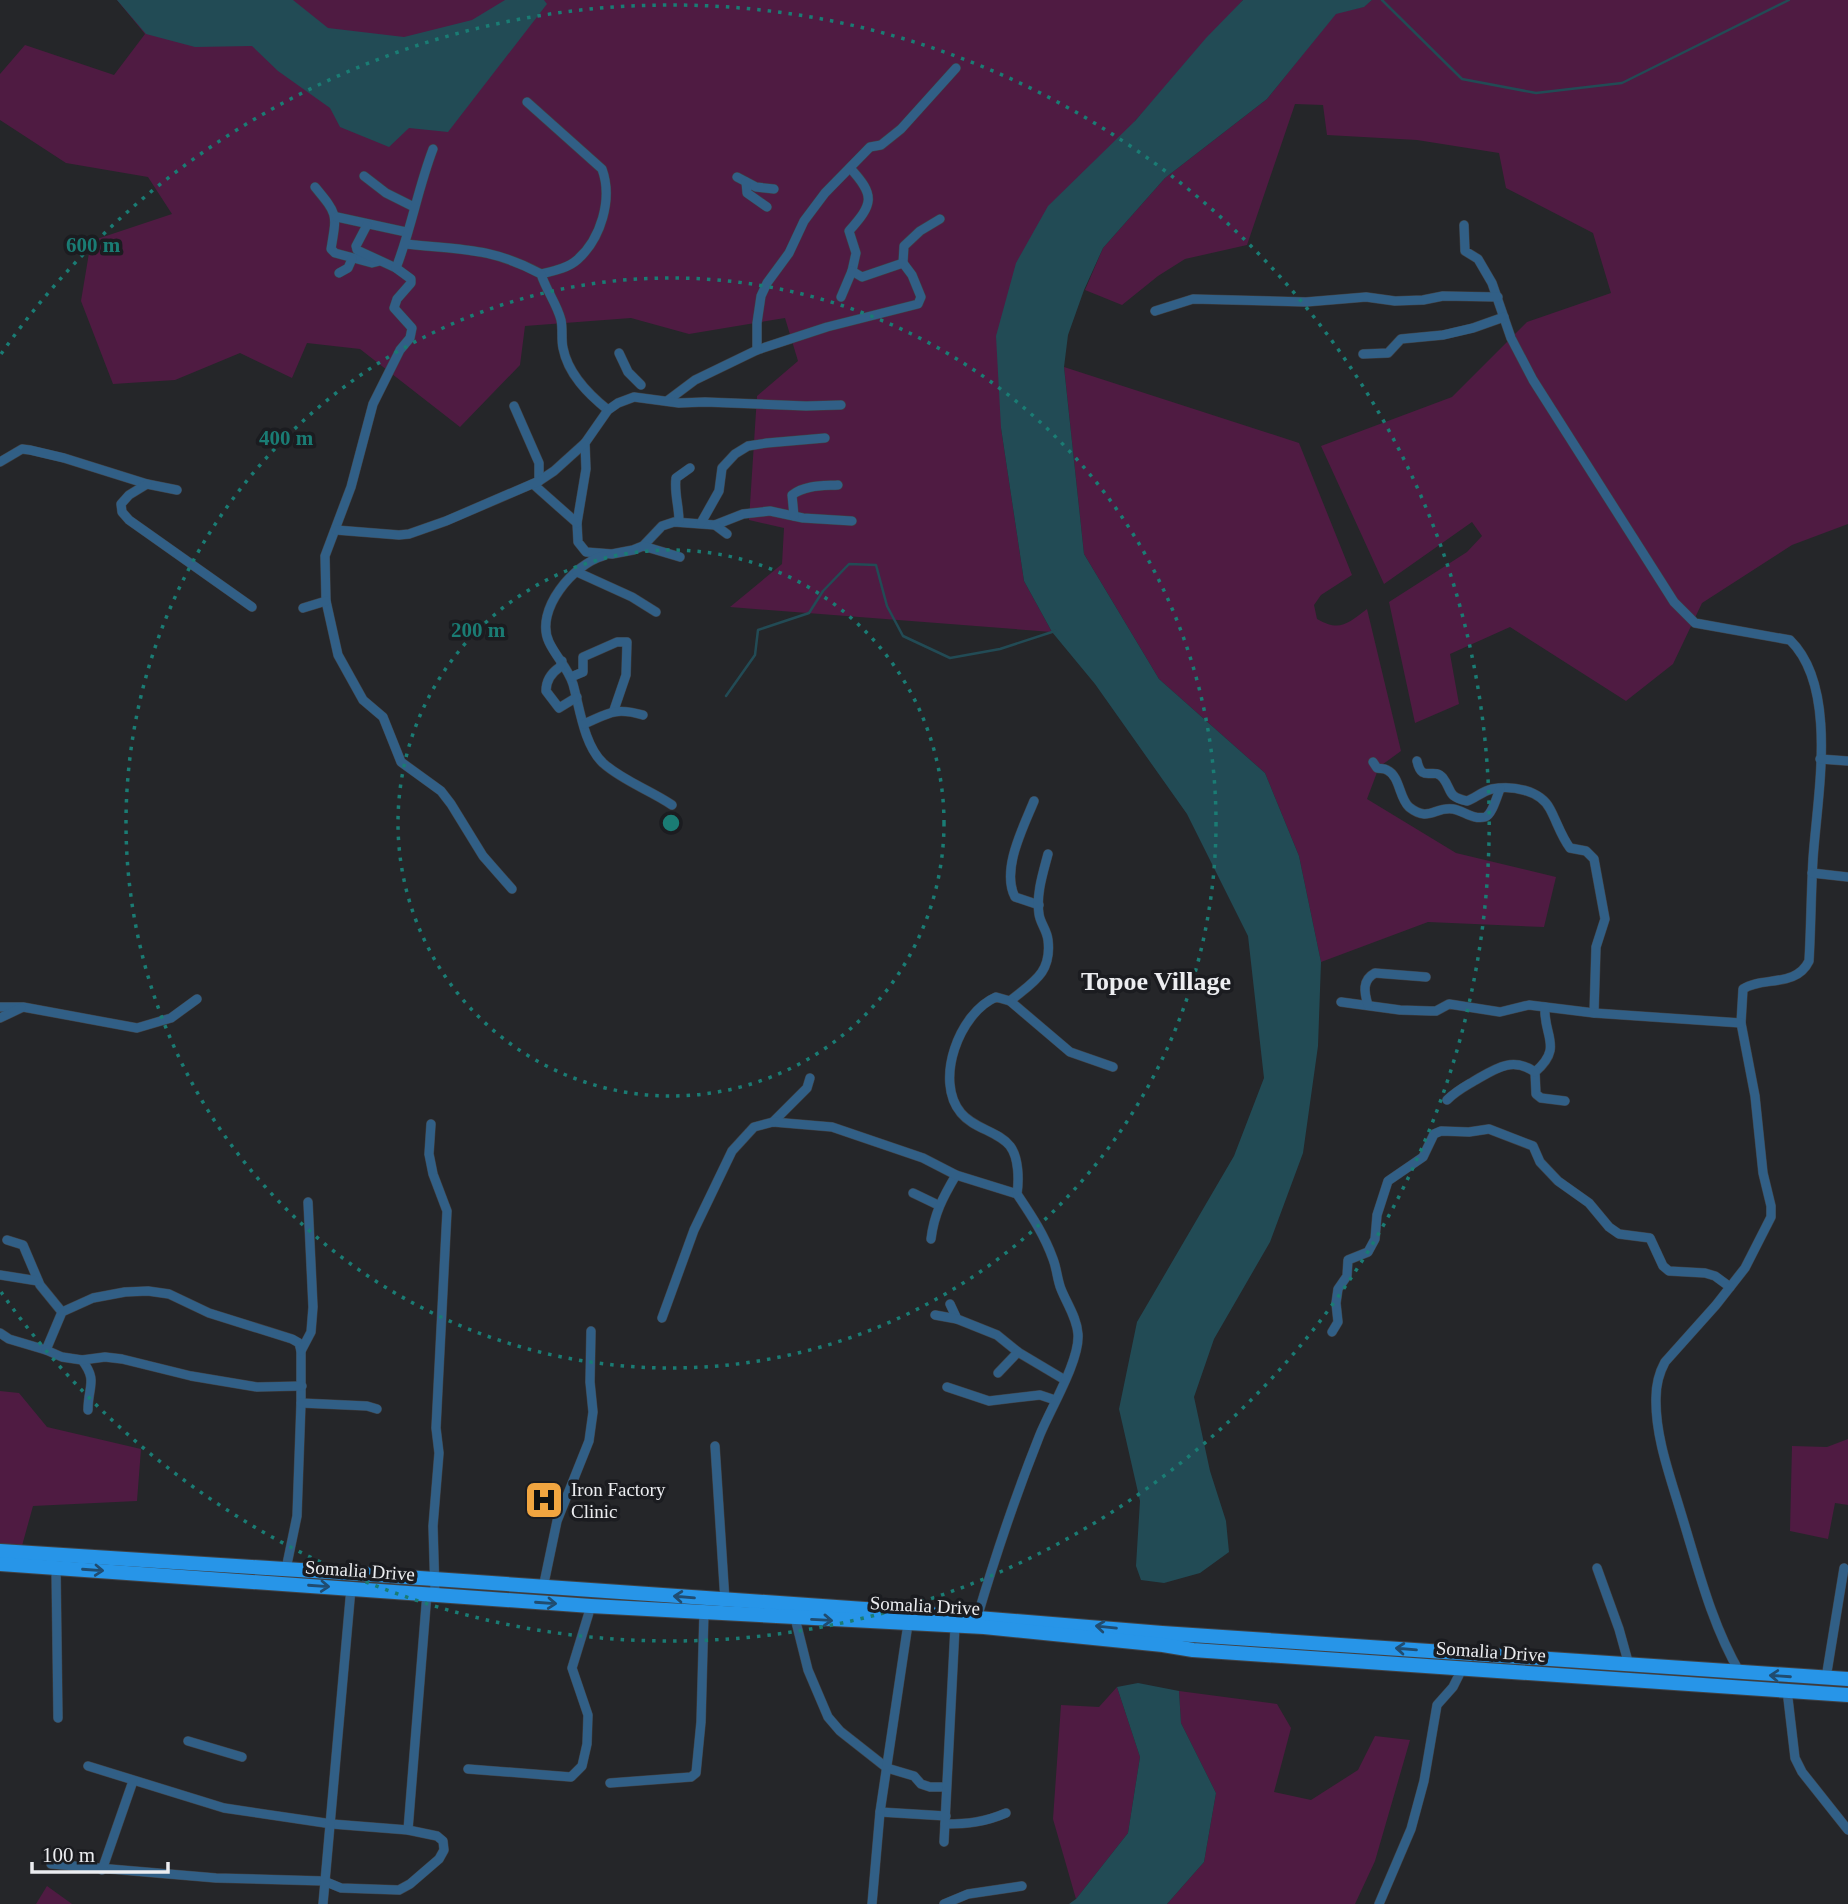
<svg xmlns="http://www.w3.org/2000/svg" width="1848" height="1904" font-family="'Times New Roman',serif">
<rect width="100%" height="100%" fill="#252629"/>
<!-- green -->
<g fill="#4f1b42">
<path d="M117,0h1126l-108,121 -134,307 23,153 28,51 -322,-25 52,-43 2,-36 -35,-8 8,-124 41,-35 -13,-43 -96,16 -58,-16 -106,8 -5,39 -60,62 -100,-78 -53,-6 -15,35 -52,-25 -65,27 -62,4 -32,-83 10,-60 81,-27 -24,-37 -82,-14 -66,-43v-46l25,-29 89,30 31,-41z"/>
<path d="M1372,0h476v524l-56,21 -90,58 -29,61 -47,37 -116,-74 -60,27 9,50 -44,19 -26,-121 78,-50 15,-16 -10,-14 -88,62 -63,-138 131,-49 75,-75 84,-29 -18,-60 -87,-45 -7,-35 -82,-13 -90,-5 -4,-30 -28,-1 -48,141 -62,14 -27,17 -36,29 -37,-15 18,-42 62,-70 102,-79 69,-86 27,-6z"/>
<path d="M1064,367l235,76 53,132 -31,20 -7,10 3,14c23,13 30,5 50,-10l34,142 -22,16 -12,32 89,54 100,24 -12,50 -116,-5 -107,40 -22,-106 -34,-83 -106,-94 -75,-125z"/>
<path d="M0,1391l19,2 28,34 94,22 -4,52 -104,5 -13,47 -20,-2z"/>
<path d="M1848,1439v66l-13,-2 -7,36 -38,-8 2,-85 35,1z"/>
<path d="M1117,1687l23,70 -12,76 -52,66 -23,-80 8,-114 38,2z"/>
<path d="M1179,1691l98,13 14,24 -17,64 37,8 47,-30 17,-34 35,4 -35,121 -20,43h-188l37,-42 12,-69 -35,-70z"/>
<path d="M47,1886l25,18h-36z"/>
</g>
<!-- water -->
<g fill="#224b55">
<path d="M117,0h176l35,28 76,9 68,-17 33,-20h39l3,4 -99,128 -39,-4 -20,19 -49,-20 -10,-19 -52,-37 -26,-25 -57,1 -49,-13z"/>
<path d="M1243,0h129l-8,7 -28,7 -69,85 -102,79 -62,70 -19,42 -16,45 -4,32 20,187 75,125 106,94 34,83 22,106 -3,84 -15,107 -33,89 -56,97 -20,58 16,74 16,50 3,31 -29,21 -36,10 -23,-3 -5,-14 4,-65 -21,-92 18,-87 97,-166 30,-78 -16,-142 -61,-122 -92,-130 -43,-52 -28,-51 -23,-153 -5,-92 20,-73 32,-57 87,-85 71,-83z"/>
<path d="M1138,1683l41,8 2,32 35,70 -12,69 -37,42h-98l7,-5 52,-66 12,-76 -23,-70z"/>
</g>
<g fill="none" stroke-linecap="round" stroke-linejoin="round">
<!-- stream -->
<g stroke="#224b55" stroke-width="2.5">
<path d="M1382,0l80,79 74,14 86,-10 167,-83"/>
<path d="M726,696l29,-41 3,-25 51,-17 14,-22 26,-27 27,1 11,41 16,30 47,22 50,-9 55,-18"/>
</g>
<defs>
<g id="minor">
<path d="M527,102l75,67c11,30 -1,70 -25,91 -9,8 -24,11 -36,14"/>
<path d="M850,168c26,28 23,36 -1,63l7,22 -4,18"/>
<path d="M364,176l22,17 28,14"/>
<path d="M737,177l19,10 18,2"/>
<path d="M746,182l1,11 20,14"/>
<path d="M315,187c23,28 22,26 16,62l4,4 37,10 8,-2"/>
<path d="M337,217l69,15"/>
<path d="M367,225l-11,21 1,4 39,18 15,11v4l-14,16 -3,9 18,20 -2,10 -10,12 -27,54 -22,83 -26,69 1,45 12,54 25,45 20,17 18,45 40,29 10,13 32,52 29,33"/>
<path d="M1464,225l1,26 13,8 14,24 19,55 22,42 141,222 21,21 95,17c49,48 27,157 23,219 -2,34 -2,68 -4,102 -13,27 -47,15 -66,28l-2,34 14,73 8,77 8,33v11l-26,51 -29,37 -51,57c-6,11 -9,23 -9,36 -1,38 14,78 25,115 17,55 30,110 59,160"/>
<path d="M405,244c55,6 86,3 136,30 5,16 16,30 20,46 2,9 0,19 2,28 5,26 25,46 45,62"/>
<path d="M903,263l1,-17 16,-15 20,-12"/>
<path d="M396,268c15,-38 22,-80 37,-119"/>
<path d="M339,273l9,-5 4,-9"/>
<path d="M1155,311l38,-12 113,3 60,-5 29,4 28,-1 20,-4 55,1"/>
<path d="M757,350l70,-23 91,-23 3,-7 -9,-22 -9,-12 -41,14 -10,-6 -11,26"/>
<path d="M619,353l9,19 13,13"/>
<path d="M1363,354l25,-1 13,-14 42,-4 30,-7 31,-11"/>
<path d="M667,401l28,-21 62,-30v-27l4,-27 6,-13 22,-30 15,-32 21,-28 45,-46 11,-2 20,-16 55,-61"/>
<path d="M841,405l-35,1 -101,-4 -26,1 -45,-6 -16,6 -10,7 -23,33 1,26 -9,54 1,19 8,10 26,2 21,-4 10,-4 19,-20 12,-4 41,3 28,-11 27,-3 33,7 49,3"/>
<path d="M514,406l25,57v18"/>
<path d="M0,462l22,-13 8,1 34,8 83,26 30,6"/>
<path d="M147,484l-18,11 -8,9 1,8 7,8 123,87"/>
<path d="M533,484l44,39"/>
<path d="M794,516l-2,-21c13,-10 30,-9 46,-10"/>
<path d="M679,521c0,-15 -5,-28 -3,-43l14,-10"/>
<path d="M701,523l18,-32 3,-23 13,-14 13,-8 19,-3 58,-5"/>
<path d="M715,525l12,9"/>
<path d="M336,530l63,5 10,-1 37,-13 93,-40 15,-10 31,-28"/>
<path d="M643,546l37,11"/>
<path d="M603,556c-29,8 -69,54 -54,86 7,15 19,26 24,42 7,25 11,61 30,79 20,18 47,27 69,42"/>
<path d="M577,572l55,25 24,15"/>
<path d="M303,608l23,-7"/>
<path d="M562,661l-2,6c-9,6 -14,13 -14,24l13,17 18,-11"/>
<path d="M571,677l12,-5v-15l34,-15h10l-1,33 -12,35"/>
<path d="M584,724c25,-11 31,-17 59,-9"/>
<path d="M1820,759l28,2"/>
<path d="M1417,761c5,23 16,5 26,17 10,13 3,18 24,23 8,-3 16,-10 25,-12 20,-4 48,1 58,20 7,13 11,27 20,39l16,3 8,8 11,60 -9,28 -2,66"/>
<path d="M1373,762l4,6c3,1 7,0 10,2 13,6 12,28 22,37 20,16 26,-1 44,2 11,2 20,11 32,8 7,-2 12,-21 15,-28"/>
<path d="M1034,801c-11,27 -33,69 -19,96l24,8"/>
<path d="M1812,873l36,4"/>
<path d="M1010,1001c23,-19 42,-28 38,-61 -1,-10 -8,-17 -9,-26 -3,-20 4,-41 9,-60"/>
<path d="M1341,1002l59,8 31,1h5l13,-7 51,8 29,-7 65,8 147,10"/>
<path d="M1368,1005c-4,-13 -6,-25 7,-32l51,4"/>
<path d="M0,1007h23l114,21 34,-10 26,-19"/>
<path d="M1545,1007c-2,29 19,40 -10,65l1,22 5,4 24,3"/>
<path d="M0,1018l21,-10"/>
<path d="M1447,1100c9,-9 17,-13 27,-19 21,-12 38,-25 61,-9"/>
<path d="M773,1122l34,-34 3,-10"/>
<path d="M431,1124l-2,30 4,20 14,37 -11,217 3,25 -6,73 2,68"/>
<path d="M913,1193l25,12"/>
<path d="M931,1239c3,-25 12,-42 25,-64"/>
<path d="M7,1240l16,5 17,40 22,27"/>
<path d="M0,1275l38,6"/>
<path d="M950,1304l7,15 40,16 21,17 47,28"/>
<path d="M935,1315l22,4"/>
<path d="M662,1318l32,-88 38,-79 22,-24 19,-5 59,5 91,31 33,17 61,19"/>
<path d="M1332,1332l6,-10 -2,-19 2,-14 9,-13 1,-16 20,-8 7,-13 2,-24 11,-34 35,-24 11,-23 7,-3 28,1 20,-3 44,17 7,16 18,19 31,22 20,24 10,7 31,4 13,28 6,5 36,2 10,3 15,11"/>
<path d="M0,1333l9,6 37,11 16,-38 31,-14 32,-6 23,-1 21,3 40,19 83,26 7,4 2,8v52l-4,113 -11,53"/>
<path d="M46,1350l16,7 20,3c16,21 6,26 6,50"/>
<path d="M301,1351l10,-19 2,-25 -5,-105"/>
<path d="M82,1360l23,-3 17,2 69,17 66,11 45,-1"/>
<path d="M998,1373l20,-21"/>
<path d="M947,1387l42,14 51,-6 15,5"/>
<path d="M301,1403l66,3 10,3"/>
<path d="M715,1446l10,155"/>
<path d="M56,1568l2,150"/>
<path d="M1597,1568l22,61 10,36"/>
<path d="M543,1588l14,-67 32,-80 4,-29 -3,-30 1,-51"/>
<path d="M795,1618l13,52 20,47 12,14 47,37 27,8 7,8 9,3h16"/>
<path d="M977,1618c18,-61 38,-121 62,-181 10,-26 41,-76 39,-103 -1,-16 -11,-30 -17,-45 -4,-10 -4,-20 -8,-30 -9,-25 -22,-44 -36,-65 2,-14 2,-36 -7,-48 -12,-15 -36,-17 -49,-33 -27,-32 -2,-100 35,-116l14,4 60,51 43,15"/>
<path d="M1826,1678l18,-110"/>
<path d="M1787,1690l8,68 7,14 46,58"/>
<path d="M188,1741l54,16"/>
<path d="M468,1769l103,8 11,-11 5,-22 1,-29 -16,-47 19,-62"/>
<path d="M610,1783l81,-6 5,-4 5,-51 3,-110"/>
<path d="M880,1812l66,4"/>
<path d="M945,1824c23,0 40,-2 61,-11"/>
<path d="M408,1830l19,-237"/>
<path d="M944,1842l11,-215"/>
<path d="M51,1864l165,14 108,3 17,7 58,2 11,-6 29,-25 5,-9 -1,-9 -6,-5 -29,-6 -76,-6 -108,-16 -136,-42"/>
<path d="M102,1870l31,-89"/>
<path d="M323,1904l28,-316"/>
<path d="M872,1904l8,-92 28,-188"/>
<path d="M944,1904l24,-10 54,-8"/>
<path d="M1379,1904l32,-75 13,-48 13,-76 16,-18 9,-18"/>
</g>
<g id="primary">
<path d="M0,1551l362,23 517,36 283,23 686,46"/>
<path d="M0,1564l591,42 393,21 179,18 30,5 655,45"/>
</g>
</defs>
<!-- minor casing -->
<use href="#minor" stroke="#414245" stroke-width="10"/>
<!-- primary casing -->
<use href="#primary" stroke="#414245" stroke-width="16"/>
<!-- minor -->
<use href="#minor" stroke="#315f86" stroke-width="9"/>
<!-- primary -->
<use href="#primary" stroke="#2795e8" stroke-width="14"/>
</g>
<!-- one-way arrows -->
<defs><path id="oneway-shaft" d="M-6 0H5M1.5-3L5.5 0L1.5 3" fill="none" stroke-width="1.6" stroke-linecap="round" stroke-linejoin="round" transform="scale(1.75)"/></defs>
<g stroke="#204c70">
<use href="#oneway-shaft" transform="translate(93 1570) rotate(4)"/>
<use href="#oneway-shaft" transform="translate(319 1586) rotate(4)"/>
<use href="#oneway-shaft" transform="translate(684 1597) rotate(-175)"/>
<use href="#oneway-shaft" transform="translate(546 1603) rotate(4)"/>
<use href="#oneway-shaft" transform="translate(822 1620) rotate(3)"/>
<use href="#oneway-shaft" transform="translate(1106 1627) rotate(-174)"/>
<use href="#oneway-shaft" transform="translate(1406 1649) rotate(-175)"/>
<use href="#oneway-shaft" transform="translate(1780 1676) rotate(-176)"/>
</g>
<!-- distance rings -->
<g fill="none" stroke="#1a7c74" stroke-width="3.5" stroke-dasharray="3.5 7">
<circle cx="671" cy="823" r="273"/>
<circle cx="671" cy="823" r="545"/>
<path d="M1 354A818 818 0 1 1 1 1292"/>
</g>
<!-- icons -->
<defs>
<symbol id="hospital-square" viewBox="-11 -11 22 22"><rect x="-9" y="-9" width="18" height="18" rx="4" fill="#f1a540" stroke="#1b1c20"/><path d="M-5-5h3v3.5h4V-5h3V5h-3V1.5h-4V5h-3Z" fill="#111"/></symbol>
</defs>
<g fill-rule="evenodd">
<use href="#hospital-square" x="522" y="1478" width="44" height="44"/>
</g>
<g text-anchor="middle" stroke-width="7" stroke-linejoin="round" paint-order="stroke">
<!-- poi labels -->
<g font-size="19" fill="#ecedf0" stroke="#1b1c20" text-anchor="start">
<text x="571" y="1496">Iron Factory<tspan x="571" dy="22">Clinic</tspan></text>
</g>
<!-- street labels -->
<g font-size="19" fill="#ecedf0" stroke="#1b1c20">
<text transform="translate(360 1570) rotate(4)" y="7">Somalia Drive</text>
<text transform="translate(925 1605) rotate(3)" y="7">Somalia Drive</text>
<text transform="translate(1491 1651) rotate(4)" y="7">Somalia Drive</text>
</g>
<!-- district labels -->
<g font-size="26" font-weight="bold" fill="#ecedf0" stroke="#1b1c20">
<text x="1156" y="990">Topoe Village</text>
</g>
</g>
<circle cx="671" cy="823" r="10" fill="#1a7c74" stroke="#1b1c20" stroke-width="3.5"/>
<g font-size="21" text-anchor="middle" font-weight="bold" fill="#1a7c74" stroke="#1b1c20" stroke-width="7" stroke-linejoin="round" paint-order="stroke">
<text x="93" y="252">600 m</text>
<text x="286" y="445">400 m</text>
<text x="478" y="637">200 m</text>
</g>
<!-- scale -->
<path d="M32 1862v10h136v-10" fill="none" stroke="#ecedf0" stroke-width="3.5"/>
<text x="42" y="1862" font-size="21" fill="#ecedf0" stroke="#1b1c20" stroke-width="5" paint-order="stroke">100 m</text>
</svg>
